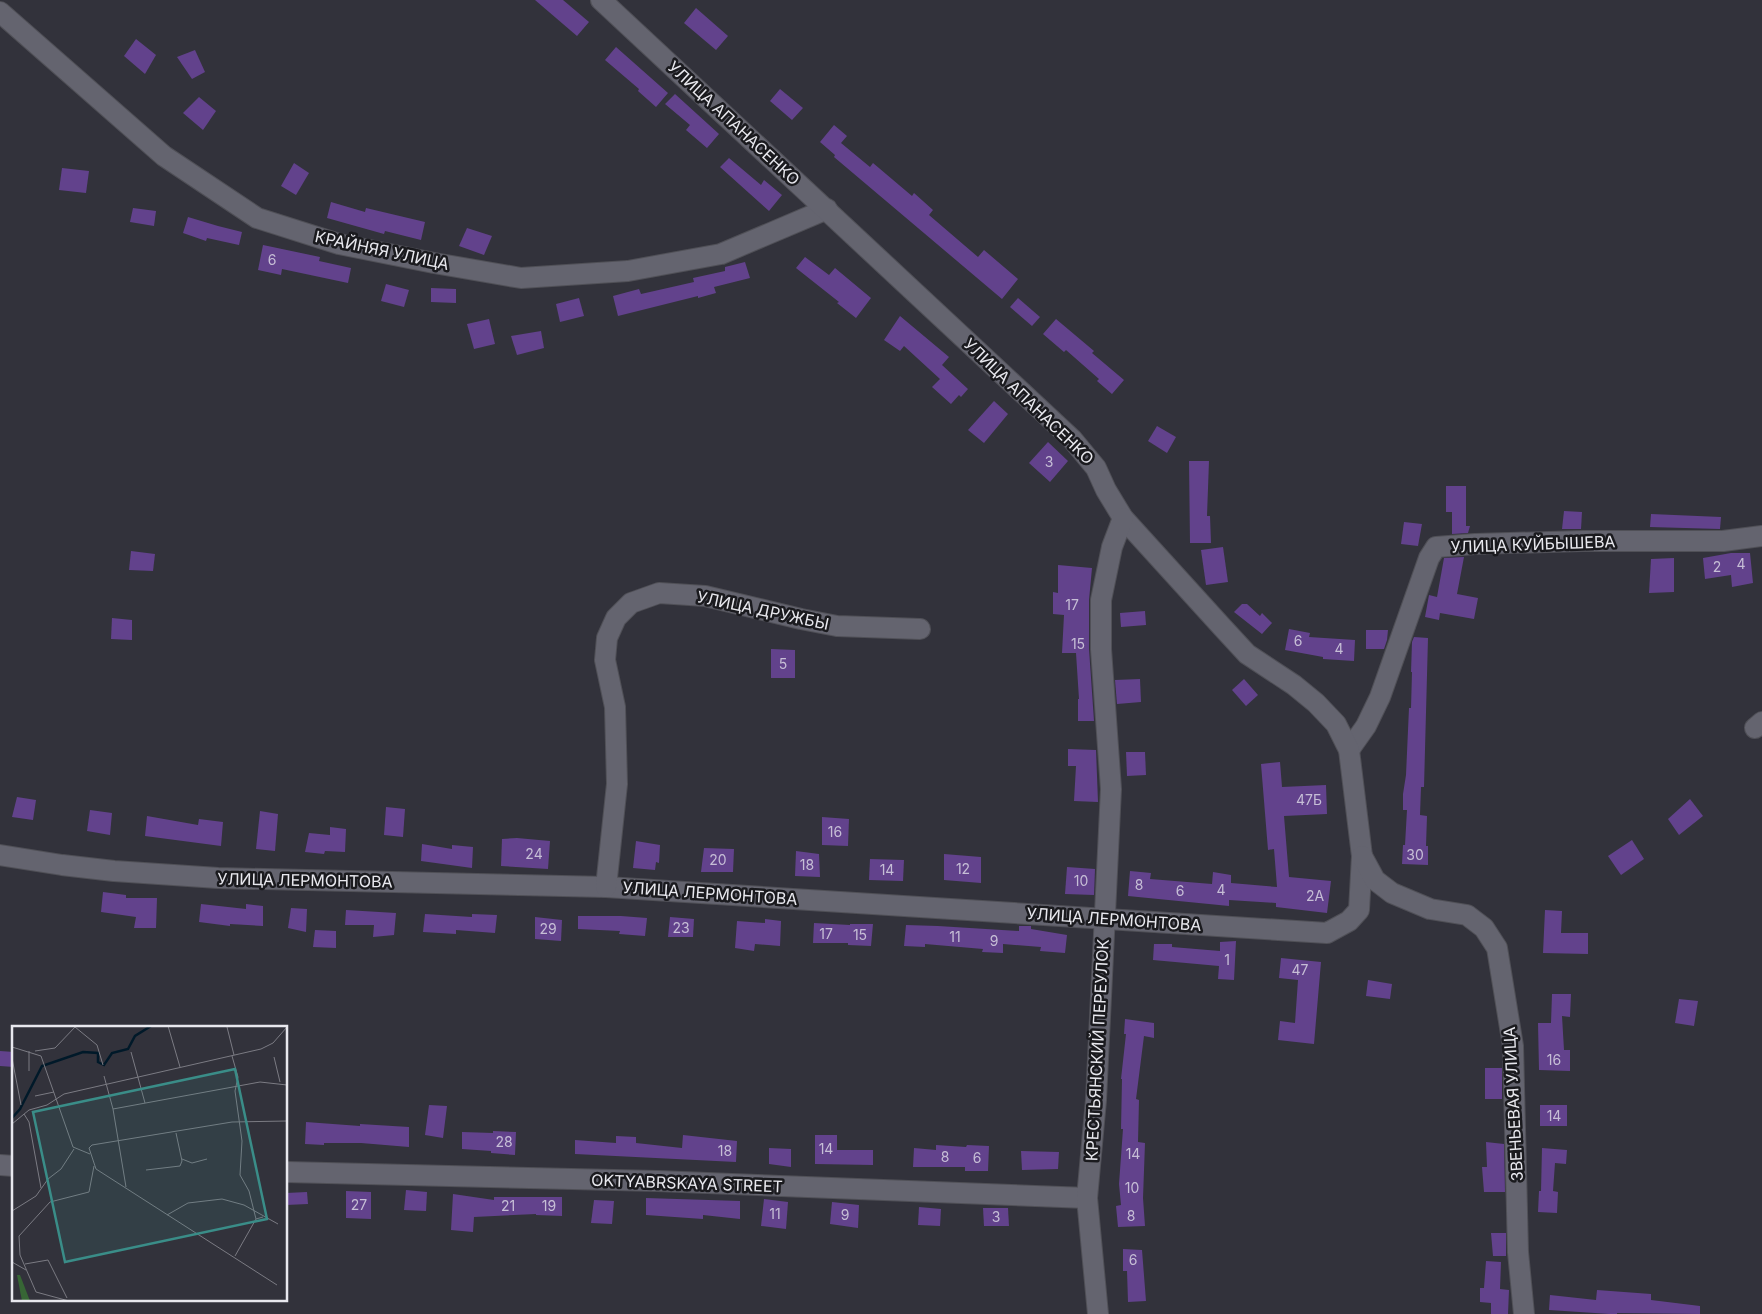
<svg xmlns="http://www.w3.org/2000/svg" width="1762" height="1314" font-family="Inter,sans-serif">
<rect width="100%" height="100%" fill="#32323b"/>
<!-- building -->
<g fill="#62428c">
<path d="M535,0h28l26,22 -12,14z"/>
<path d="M696,8l32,28 -12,14 -32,-27z"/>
<path d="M136,39l20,16 -11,19 -21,-18z"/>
<path d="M616,47l52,46 -12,14 -18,-16 1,-2 -34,-29z"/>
<path d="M195,50l10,22 -13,7 -15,-22z"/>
<path d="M780,89l23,19 -11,12 -22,-19z"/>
<path d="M675,94l44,40 -12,14 -21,-18 4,-5 -25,-21z"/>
<path d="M199,97l17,14 -13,19 -20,-17z"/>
<path d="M834,125l13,11 -6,7 29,24 3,-4 39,33 2,-3 19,17 -4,5 49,42 6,-7 34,29 -16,20 -168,-142 1,-2 -15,-13z"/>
<path d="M729,158l32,27 3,-5 18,15 -13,16 -49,-44z"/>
<path d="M294,163l15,10 -13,22 -15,-9z"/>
<path d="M62,168l27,3 -3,22 -27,-3z"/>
<path d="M331,202l34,10 1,-4 59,14 -4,18 -36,-9 -1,3 -57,-16z"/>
<path d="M133,208l23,3 -2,15 -24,-4z"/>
<path d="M188,217l30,9 24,6 -3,13 -32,-7 -1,3 -23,-8z"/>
<path d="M467,228l25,8 -8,19 -25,-9z"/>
<path d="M263,245l57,12 -1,4 32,7 -3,15 -66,-14 -1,6 -23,-5z"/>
<path d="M805,257l24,18 6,-7 36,30 -15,20 -19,-15 2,-1 -43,-34z"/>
<path d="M745,262l5,16 -36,9 2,6 -18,5v-2l-80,20 -5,-20 26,-7 2,5 53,-12 -1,-4 32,-7v-4z"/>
<path d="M386,284l23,6 -5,17 -23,-6z"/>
<path d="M431,288l25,1v14l-25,-1z"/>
<path d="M579,298l5,18 -24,6 -4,-18z"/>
<path d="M1018,298l22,19 -8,9 -22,-19z"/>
<path d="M900,316l49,41 -7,8 26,24 -7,8 -2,-2 -8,9 -19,-17 8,-8 -36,-33 -4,5 -16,-11z"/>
<path d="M489,319l6,25 -21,5 -7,-25z"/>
<path d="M1056,319l38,32 -2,2 32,27 -12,14 -15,-13 2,-2 -33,-29 -2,2 -21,-18z"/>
<path d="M541,331l3,17 -27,7 -6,-19z"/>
<path d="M994,401l14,13 -24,29 -16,-13z"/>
<path d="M1157,426l19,11 -9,16 -19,-12z"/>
<path d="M1048,442l20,19 -18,21 -21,-19z"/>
<path d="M1189,461h20l-2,55h3l1,27h-21z"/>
<path d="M1446,486h20v40h4l-2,7 -16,1v-22h-6z"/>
<path d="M1564,511l18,1 -1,17h-19z"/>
<path d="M1651,514l70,3 -1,12 -70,-2z"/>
<path d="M1404,522l18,2 -4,22 -17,-2z"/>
<path d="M1223,547l5,35 -22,3 -5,-35z"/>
<path d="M131,551l24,3 -2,17 -24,-1z"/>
<path d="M1731,553h19l3,30 -21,4 -1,-12 -26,4 -2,-21z"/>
<path d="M1464,557l-7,37 21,4 -4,21 -34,-6 -1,7 -14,-3 4,-22 8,2 7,-39z"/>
<path d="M1674,558v34l-25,1 2,-34z"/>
<path d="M1058,565l34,3 -3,32v49l5,72h-16v-22h1l-3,-46h-14l2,-38 -11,-1v-22l5,1z"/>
<path d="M1242,604h5l13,12 2,-3 10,10 -10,11 -28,-22z"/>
<path d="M1145,611l1,14 -25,2 -1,-14z"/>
<path d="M112,618l20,2v20l-21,-1z"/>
<path d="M1289,629l21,4 -1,4 46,3 -1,21 -31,-2v-2l-38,-7z"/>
<path d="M1366,630h22l-1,10 -3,9h-18z"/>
<path d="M1414,637l14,1 -4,149h-3l-1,28 7,1 -1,30h2v19l-26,-1 1,-19h2l2,-35h-4v-16l3,-19 3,-67h2l1,-36h-1l1,-30z"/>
<path d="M771,649l24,1v28h-24z"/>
<path d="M1140,679l1,23 -24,2 -2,-24z"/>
<path d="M1244,679l14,16 -12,11 -14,-16z"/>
<path d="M1068,749l28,1 2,52 -24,-1 2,-35h-8z"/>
<path d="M1126,752h19l1,23 -19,1z"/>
<path d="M1280,762l2,25 44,-2 1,29 -43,2 5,61 42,4 -4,32 -51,-6v-4l-47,-3v6l-101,-10 2,-25 21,2 -1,6 62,5 1,-12 18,3v8l46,4 -3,-38 -6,1 -7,-86z"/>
<path d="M17,797l19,3 -3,20 -21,-3z"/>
<path d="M1690,799l13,17 -24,19 -11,-16z"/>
<path d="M386,807l19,2 -2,28 -19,-2z"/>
<path d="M90,810l22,3 -2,22 -23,-4z"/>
<path d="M260,811l18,3 -3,37 -19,-2z"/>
<path d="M147,816l51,9 1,-6 24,3 -2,24 -76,-10z"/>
<path d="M822,817l27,2 -1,27 -26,-1z"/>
<path d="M330,827l16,2 -1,23 -20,-1 -1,3 -19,-2 4,-19 21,2z"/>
<path d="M517,838l33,3 -2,28 -47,-3 1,-27z"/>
<path d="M1632,840l12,19 -23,16 -13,-19z"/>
<path d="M636,841l24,4 -1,18 -3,-1 -1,8 -22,-2z"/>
<path d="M422,844l30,5v-4l21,2 -1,21 -51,-7z"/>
<path d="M704,848l30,1 -1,23h-32z"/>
<path d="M796,851l23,3 1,23 -25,-1z"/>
<path d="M944,854l37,3v26l-37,-3z"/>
<path d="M870,859l34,1 -1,21 -34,-1z"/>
<path d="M1067,867l28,2 -1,26 -29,-1z"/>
<path d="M103,892l23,3v3h31l-1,30h-22l2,-11 -35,-5z"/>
<path d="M201,904l45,5v-5l17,2v20l-33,-2v2l-31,-4z"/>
<path d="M291,908l16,1 -1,23 -18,-4z"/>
<path d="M346,910l50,3 -2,22 -21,2 1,-12h-29z"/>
<path d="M1545,910l17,1 -1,22h27v21l-45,-1z"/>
<path d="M425,914l47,3v-3l25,1 -2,18 -39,-3v4l-33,-2z"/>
<path d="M578,916h43l26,2 -2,18 -26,-2 1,-3 -42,-2z"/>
<path d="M535,917l27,3 -1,21 -26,-2z"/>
<path d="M670,917l24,2 -1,18h-25z"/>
<path d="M765,919l16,2 -1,25 -25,-2 -1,7 -19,-3 2,-27 28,2z"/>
<path d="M814,923l36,2v-1h23l-2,22 -23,-1v-2h-35z"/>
<path d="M906,925l32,1 81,5v-5h12v3l36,6 -2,18 -25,-2 1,-4 -38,-3v9l-21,-1 1,-3 -58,-5v3l-21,-1z"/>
<path d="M315,930l21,1v17l-23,-1z"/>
<path d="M1236,941l-2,39 -16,-1 1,-13 -66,-6 1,-16h18v3l48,4v-9z"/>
<path d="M1281,958l40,4 -7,82 -36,-4 2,-19 15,2 3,-43 -19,-2z"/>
<path d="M1368,980l24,4 -2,15 -24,-3z"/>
<path d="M1552,994h19l-1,23 -8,-1 2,34h6v21l-31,-1 -1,-47h13z"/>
<path d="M1679,999l19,2 -4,25 -19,-3z"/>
<path d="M1125,1019l29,4v15l-10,-2 -8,63 3,1 -1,42 7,1 -2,55 2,28 -27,1 -2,-21 5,-1 -2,-21 4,-55h-2l1,-50h-1l5,-45h-2z"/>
<path d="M0,1051l14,1v15l-14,-1z"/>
<rect x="1485" y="1068" width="17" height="31"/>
<path d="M429,1105l18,1 -4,32 -18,-3z"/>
<rect x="1540" y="1105" width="27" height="21"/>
<path d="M306,1122l54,4v-2l49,3v20l-48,-4h-37v2l-19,-1z"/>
<path d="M493,1131l23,1 -1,23 -24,-2v-2l-29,-2v-17l31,1z"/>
<path d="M683,1135l54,6 -1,21 -161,-8v-14l41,3v-7l20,1v6l46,5z"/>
<path d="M815,1135h22v15h36v15l-58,-1z"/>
<path d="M1486,1142l18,2 1,48h-21l-2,-25h5z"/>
<path d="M936,1145l30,2 1,-2 22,1 -1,25h-23v-4h-52l1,-19 22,2z"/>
<path d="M769,1148l22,1v18l-22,-3z"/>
<path d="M1542,1148l25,2 -1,14 -11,-1 -2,28 5,1 -1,21 -19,-1 1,-21h2z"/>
<path d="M1021,1151l38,1 -1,17 -36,1z"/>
<path d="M406,1190l21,2 -1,19 -22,-1z"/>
<path d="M346,1191l25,1v27l-25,-1z"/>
<path d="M307,1192l1,12 -22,1v-12z"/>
<path d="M453,1194l41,6v-3h68v19l-26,-1v-1l-62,3 -1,15 -22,-2z"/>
<path d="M646,1198l94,3v18l-37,-4v4l-57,-4z"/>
<path d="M764,1199l24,3 -2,27 -25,-3z"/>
<path d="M594,1200l20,1 -2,23 -21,-1z"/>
<path d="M832,1202l27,3 -1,23 -28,-4z"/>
<path d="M919,1207l22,2 -1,17 -22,-1z"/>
<path d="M983,1208h25l1,18h-25z"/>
<path d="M1491,1233h15v23h-13z"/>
<path d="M1123,1249l19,1 4,51 -18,1 -1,-31h-4z"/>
<path d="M1486,1261l15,1 -1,27 9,1 -1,24h-17v-11l-11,-1v-14h4z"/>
<path d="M1597,1290l54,4v6l49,6v8l-83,-1v1h-7l-61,-4 1,-15 46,5z"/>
</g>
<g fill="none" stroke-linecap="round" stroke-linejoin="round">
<defs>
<g id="minor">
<path d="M0,12l164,144 93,62 82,26 95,19 87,15 107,-7 93,-17 106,-45"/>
<path d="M1755,728l7,-6"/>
<path d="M1349,750l17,-24 14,-29 49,-139 7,-11 39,-3 108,-3h140l39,-5"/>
<path d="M0,855l62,10 52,6 104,7 388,9 721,46 22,-12 10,-11 3,-54 -13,-106 -13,-26 -20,-21 -22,-18 -47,-31 -24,-26 -100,-110 -17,-28 -10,-22 -24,-29 -471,-439"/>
<path d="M1362,856l13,24 17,13 38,16 37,6 17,13 13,20 16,98 5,206 6,62"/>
<path d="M606,887l11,-103 -2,-77 -10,-47 2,-22 9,-20 15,-15 28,-10 46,3 96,23 36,7 83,3"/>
<path d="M0,1165l14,1"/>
<path d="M286,1172l371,9 430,17"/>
<path d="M1098,1314l-11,-116 9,-98 15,-311 -10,-140v-49l11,-53 11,-29"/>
</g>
</defs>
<!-- minor casing -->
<use href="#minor" stroke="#505057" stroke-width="22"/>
<!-- minor -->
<use href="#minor" stroke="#64646f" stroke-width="20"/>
</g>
<g text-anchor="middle" stroke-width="5" stroke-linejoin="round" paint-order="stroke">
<!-- number labels -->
<g font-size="14" fill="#c6bed6">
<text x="272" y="265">6</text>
<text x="1049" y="467">3</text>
<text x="1741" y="569">4</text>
<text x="1717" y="572">2</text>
<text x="1072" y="610">17</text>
<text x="1298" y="646">6</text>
<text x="1078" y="649">15</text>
<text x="1339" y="654">4</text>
<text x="783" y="669">5</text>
<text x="1309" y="805">47Б</text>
<text x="835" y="837">16</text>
<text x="534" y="859">24</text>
<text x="1415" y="860">30</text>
<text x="718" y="865">20</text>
<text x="807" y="870">18</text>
<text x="963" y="874">12</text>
<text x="887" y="875">14</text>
<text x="1081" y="886">10</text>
<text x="1139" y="890">8</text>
<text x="1221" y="895">4</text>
<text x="1180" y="896">6</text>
<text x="1315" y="901">2А</text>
<text x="681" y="933">23</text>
<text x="548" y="934">29</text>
<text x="826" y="939">17</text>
<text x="860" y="940">15</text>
<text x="955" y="942">11</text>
<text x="994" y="946">9</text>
<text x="1227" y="965">1</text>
<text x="1300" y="975">47</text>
<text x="1554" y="1065">16</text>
<text x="1554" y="1121">14</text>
<text x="504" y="1147">28</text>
<text x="826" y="1154">14</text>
<text x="725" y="1156">18</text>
<text x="1133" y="1159">14</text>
<text x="945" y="1162">8</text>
<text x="977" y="1163">6</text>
<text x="1132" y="1193">10</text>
<text x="359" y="1210">27</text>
<text x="508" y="1211">21</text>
<text x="549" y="1211">19</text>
<text x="775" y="1219">11</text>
<text x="845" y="1220">9</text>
<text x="1131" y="1221">8</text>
<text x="996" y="1222">3</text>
<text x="1133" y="1265">6</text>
</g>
<!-- street labels -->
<g font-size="16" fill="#e8e8ee" stroke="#1a1a1e">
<text transform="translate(734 123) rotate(43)" y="6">УЛИЦА АПАНАСЕНКО</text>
<text transform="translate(382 250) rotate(12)" y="6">КРАЙНЯЯ УЛИЦА</text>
<text transform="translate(1029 401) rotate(44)" y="6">УЛИЦА АПАНАСЕНКО</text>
<text transform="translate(1533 544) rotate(-2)" y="6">УЛИЦА КУЙБЫШЕВА</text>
<text transform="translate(763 610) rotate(12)" y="6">УЛИЦА ДРУЖБЫ</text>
<text transform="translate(305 880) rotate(1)" y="6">УЛИЦА ЛЕРМОНТОВА</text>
<text transform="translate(710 893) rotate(4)" y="6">УЛИЦА ЛЕРМОНТОВА</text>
<text transform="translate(1114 919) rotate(4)" y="6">УЛИЦА ЛЕРМОНТОВА</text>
<text transform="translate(1097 1050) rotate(-87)" y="6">КРЕСТЬЯНСКИЙ ПЕРЕУЛОК</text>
<text transform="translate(1513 1104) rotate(-93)" y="6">ЗВЕНЬЕВАЯ УЛИЦА</text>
<text transform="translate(687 1183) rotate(2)" y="6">OKTYABRSKAYA STREET</text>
</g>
</g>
<!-- overview -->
<g transform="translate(12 1026)">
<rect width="275" height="275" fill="#32323b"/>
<path d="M5,249h3l10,26h-8z" fill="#376635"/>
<path fill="none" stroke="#001929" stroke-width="2.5" d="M0,92l8,-9 22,-43 41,-14 15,1v9l6,3 8,-12 16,-4 7,-13 16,-10"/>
<path fill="none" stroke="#7b7b83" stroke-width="1" d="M156,0l12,41M63,1l22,18 6,20M215,1l7,28M0,21l29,9 32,91 17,7M23,25l20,-3 21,-22M119,26l14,51M220,30l6,21 -3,14 7,50 -2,34 9,16 7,28M262,31l6,25M0,32l9,47M17,45v-20M92,50l9,33 13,78M23,70l19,-4M101,83l147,-27 27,3M12,88l5,8 12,66M0,98l17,-14 18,-5 17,-11 197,-45 12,-6 14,-16M170,133l10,4 15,-4M134,144l34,-4 2,-5 -6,-28M0,185l24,-15 12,-17 13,-10 13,-20M155,189l21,-12 34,-4 22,6 34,19M223,230l21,-37 7,-2M0,236l14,8M13,238l23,-4 19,38M265,259l-181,-116 -7,-21 3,-3 140,-23 55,-1M57,275l-33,-9 -16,-37 -1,-19 31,-34 39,-10 5,-26"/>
<path fill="#3a8d88" fill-opacity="0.15" stroke="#3a8d88" stroke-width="2.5" d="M223,43l32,150 -202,43 -32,-150z"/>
<rect width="275" height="275" fill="none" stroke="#e8e8ee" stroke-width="2.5"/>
</g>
</svg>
